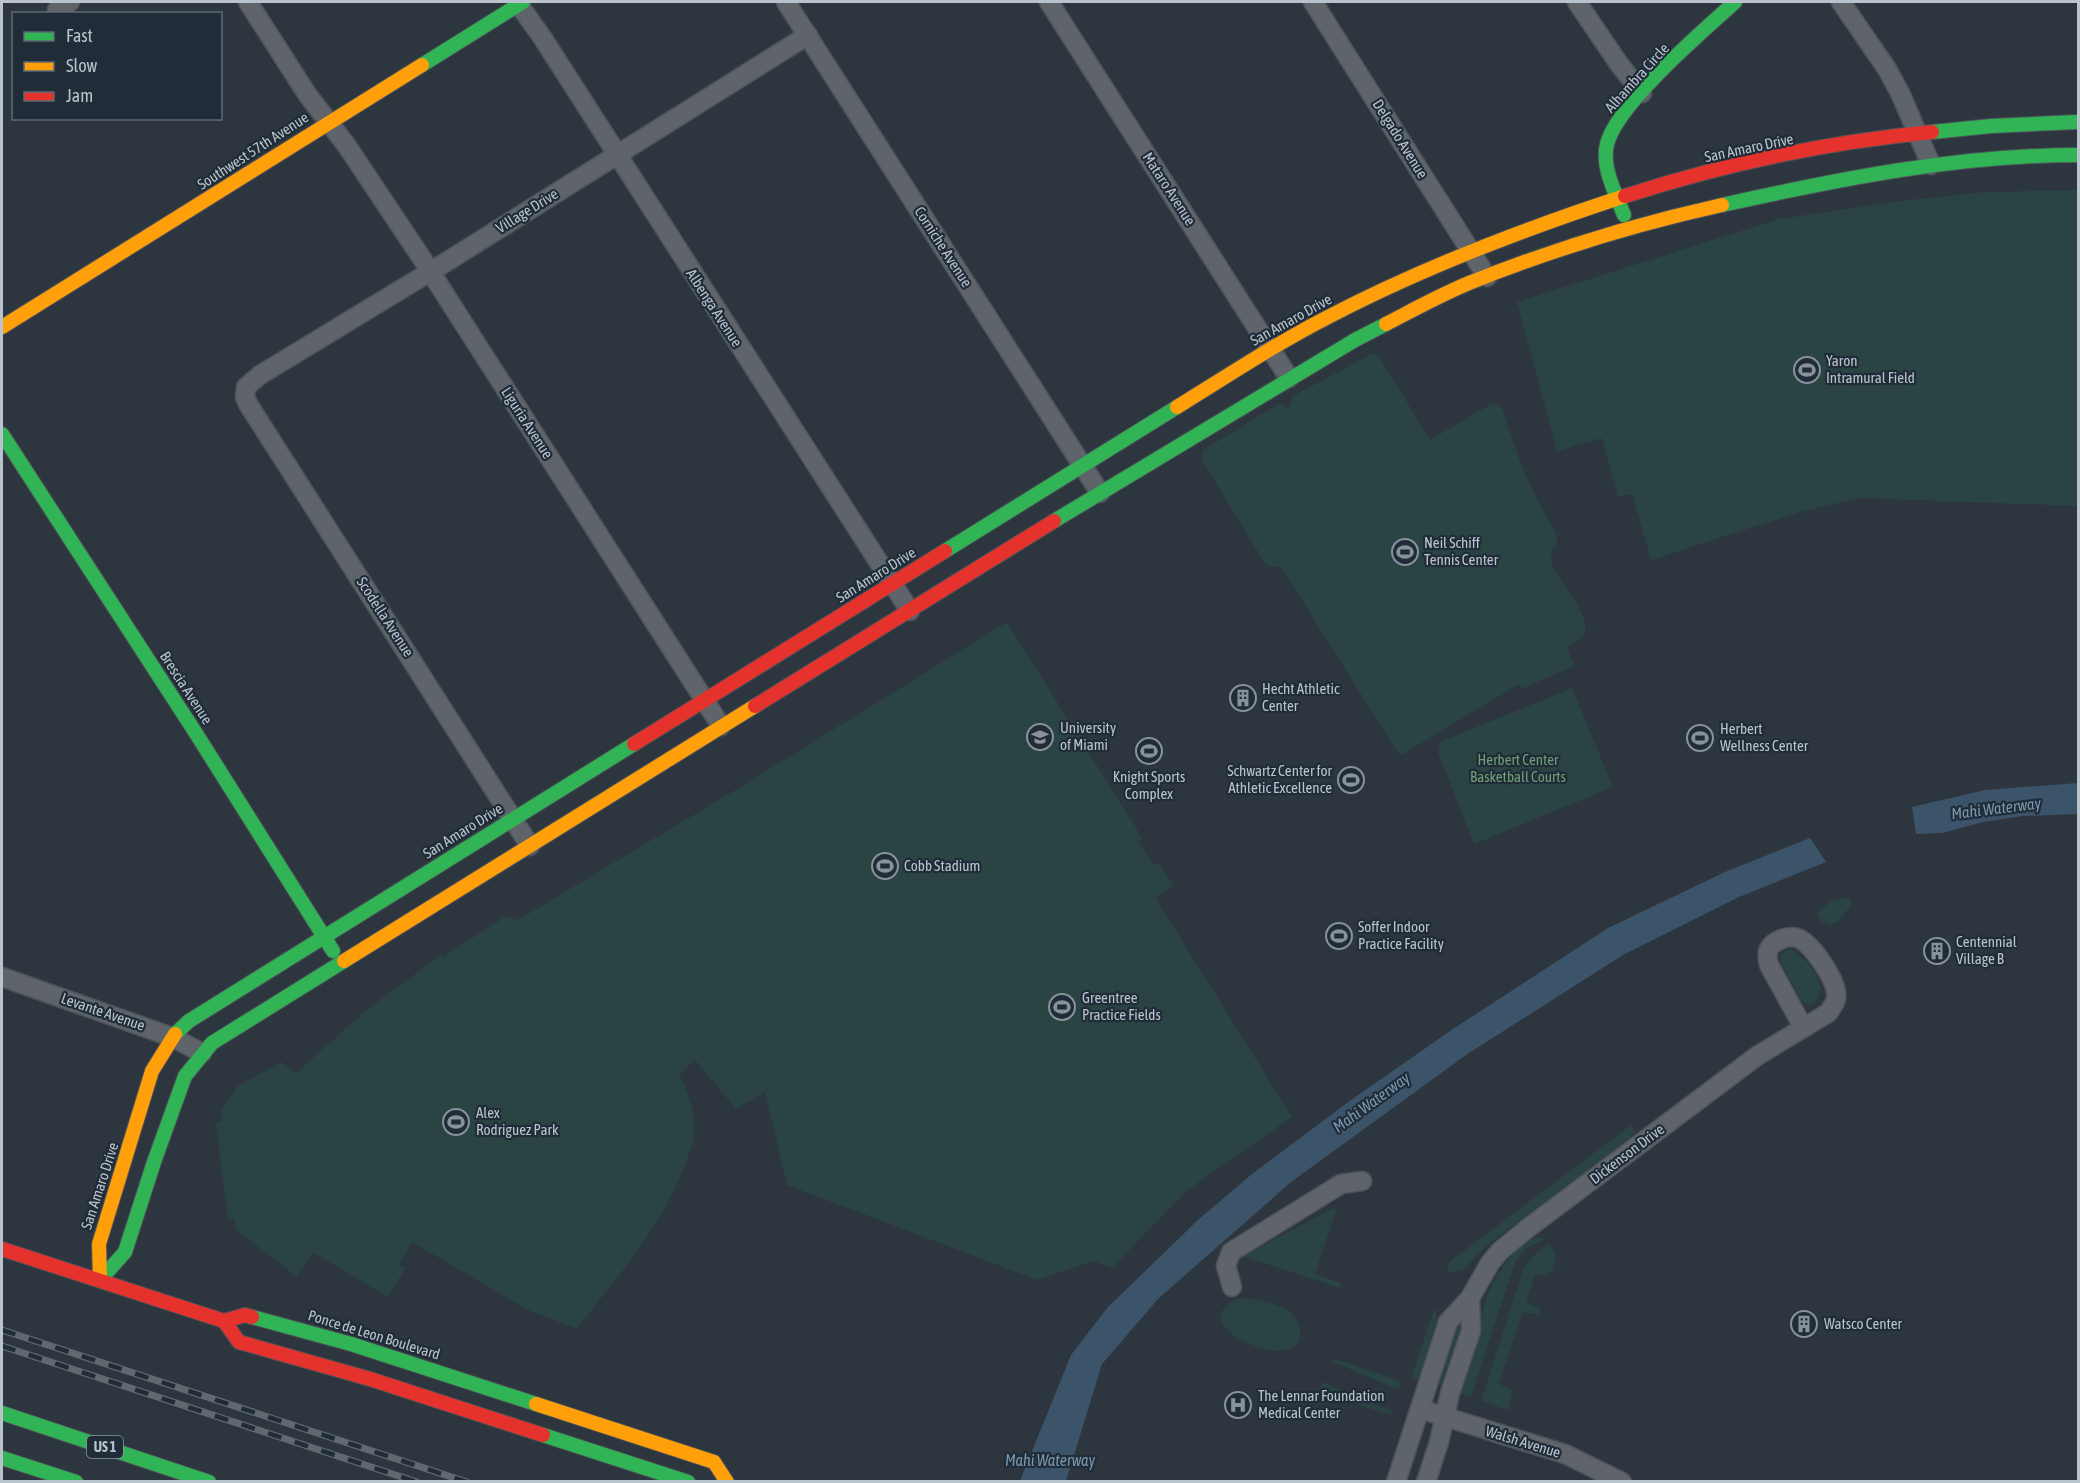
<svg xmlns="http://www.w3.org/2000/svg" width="2080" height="1483" font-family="'Asap Condensed',sans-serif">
<rect width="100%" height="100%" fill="#2d363e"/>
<!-- green -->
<g fill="#2a4343">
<path d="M2078,190v316l-218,-8 -60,14 -149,48 -19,-66 -14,3 -16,-59 -45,13 -40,-149 262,-83 121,-18 85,-9z"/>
<path d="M1372,354l7,2 51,84 61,-36 3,-1 8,5c12,38 24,73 44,107 6,10 12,19 11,30l-6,5c-1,6 3,10 1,17 12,18 37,46 33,68l-18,13 7,18 -52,23 -3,-5 -116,70 -5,-1 -117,-186 -13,-1 -3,-3 -63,-102 1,-11 77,-47 9,5 4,-12z"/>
<path d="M1007,622l136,217 -4,3 15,23 5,-2 15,23 -19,11 137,220 -106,74 -74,77 -18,-7 -57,19 -250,-95 -22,-93 -29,17 -41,-49 -16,15c10,18 18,42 15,62 -2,12 -8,24 -12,35 -23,59 -67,107 -105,157l-49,-19 -116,-68 -13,23 6,3 -17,29 -74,-44 -18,23 -60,-46 -2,-12 -6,1 -12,-96 6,-3 -1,-10 17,-24 43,-24 15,11 73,-65 72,-53 2,2 63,-41 12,4 224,-134z"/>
<path d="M1572,688l41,99 -139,57 -36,-92 2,-10z"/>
<path d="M1848,898l3,2v5l-12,16 -8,4 -9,-3 -4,-7 1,-5 15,-10z"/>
<path d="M1790,949c18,8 44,42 21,56l-8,-2 -22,-39v-10z"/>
<path d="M1631,1125l4,7 -5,6 -140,105 -27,27 -10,2 -6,-1 3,-10z"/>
<path d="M1334,1208l2,2 -21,64 26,9 -1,5 -98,-32z"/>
<path d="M1537,1237l8,2 -20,10 -10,14 -44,134 -15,-5 33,-101c10,-21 25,-44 48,-54z"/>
<path d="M1550,1243l6,14 -3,14 -8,5 -10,-2 -9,29 14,5v7l-17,-3 -24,72 14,7 -5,19 -27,-9 43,-134 12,-14z"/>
<path d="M1239,1299c24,-2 73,11 59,44 -3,3 -7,6 -12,7 -17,4 -58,-11 -64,-28 -1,-1 -1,-9 -1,-10l10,-10z"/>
<path d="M1435,1306l2,14 -19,60 -5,-2 -1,-3z"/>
<path d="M1459,1327l4,3 -20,58 -5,-6 18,-53z"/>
<path d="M1335,1359l66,22 -2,9 -66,-28z"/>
<path d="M1322,1382l70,29 -1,4 -72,-23z"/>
</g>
<!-- water -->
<g fill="#3c5469">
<path d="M2078,783v31l-55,2 -40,6 -41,11 -26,1 -4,-27 73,-17z"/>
<path d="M1810,838l16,24 -87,35 -116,58 -157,100 -175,127 -133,117 -56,65 -36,117h-46l51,-126 37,-48 90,-87 54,-46 99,-74 99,-69 158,-103 117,-56z"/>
</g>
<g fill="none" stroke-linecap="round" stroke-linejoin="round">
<defs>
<g id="street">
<path d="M248,2l59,92 40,52 74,111 300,469"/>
<path d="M517,2l25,35 368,574"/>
<path d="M786,2l314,491"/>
<path d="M1049,2l240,376"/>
<path d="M1313,2l174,275"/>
<path d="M1577,2l42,62 23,29"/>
<path d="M1841,2l46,67 14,26 30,70"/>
<path d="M57,10l13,-8"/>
<path d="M530,846l-282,-442 -3,-7 1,-10 14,-12 191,-116 357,-224"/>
<path d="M2,977l170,60 30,16"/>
<path d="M1232,1287l-6,-21 5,-14 110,-68 21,-3"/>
<path d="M1420,1409l145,45 57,28"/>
<path d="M1396,1482l52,-160 22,-24 20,-35 10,-12 28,-23 229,-172 71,-43c5,-7 10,-13 8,-21 -2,-15 -23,-46 -36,-53 -10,-5 -28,1 -32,12 -1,5 0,10 1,14l34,62"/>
<path d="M1426,1482l13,-40 11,-49 21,-62 -1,-33"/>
</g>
<g id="fast">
<path d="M422,65l101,-63"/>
<path d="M1932,132l59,-6 87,-4"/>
<path d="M1722,205c117,-26 236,-50 356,-50"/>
<path d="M1624,215c-8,-21 -23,-48 -17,-71 10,-40 96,-113 128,-142"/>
<path d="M2,434l195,301 136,216"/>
<path d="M1054,521l301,-181 31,-16"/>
<path d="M945,551l232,-144"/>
<path d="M175,1034l14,-13 445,-277"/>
<path d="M100,1280l25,-28 29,-90 31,-86 27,-33 132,-82"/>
<path d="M252,1317l99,27 185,60"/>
<path d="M2,1413l207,69"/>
<path d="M543,1435l145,47"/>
<path d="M2,1458l74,24"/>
</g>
<g id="slow">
<path d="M1386,324c27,-14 54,-29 83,-41 82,-33 167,-59 253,-78"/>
<path d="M2,327l420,-262"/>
<path d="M1177,407c50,-31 100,-64 153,-91 94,-49 194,-87 295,-120"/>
<path d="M344,961l411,-255"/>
<path d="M100,1280l-1,-36 53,-173 23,-37"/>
<path d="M536,1404l178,58 13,20"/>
</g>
<g id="jam">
<path d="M1625,196c99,-32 204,-54 307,-64"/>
<path d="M755,706l299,-185"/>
<path d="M634,744l311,-193"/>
<path d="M2,1249l222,72 21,-6 7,2"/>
<path d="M224,1321l15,21 131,37 173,56"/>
</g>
</defs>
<!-- street casing -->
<use href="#street" stroke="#4c5258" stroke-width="21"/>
<!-- fast casing -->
<use href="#fast" stroke="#4c5258" stroke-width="16"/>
<!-- slow casing -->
<use href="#slow" stroke="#4c5258" stroke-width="16"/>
<!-- jam casing -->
<use href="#jam" stroke="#4c5258" stroke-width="16"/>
<!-- street -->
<use href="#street" stroke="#5e646a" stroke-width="18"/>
<!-- fast -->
<use href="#fast" stroke="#30b455" stroke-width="14"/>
<!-- slow -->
<use href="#slow" stroke="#ff9f0a" stroke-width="14"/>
<!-- jam -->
<use href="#jam" stroke="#e5322d" stroke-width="14"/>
<defs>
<g id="rail">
<path d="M2,1330l465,152"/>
<path d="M2,1346l415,136"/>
</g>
</defs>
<!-- rail casing -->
<use href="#rail" stroke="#62686f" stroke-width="7"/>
<!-- rail -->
<use href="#rail" stroke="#202d39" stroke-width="4.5" stroke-dasharray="14" stroke-linecap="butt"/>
</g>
<!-- icons -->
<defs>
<symbol id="stadium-ring" viewBox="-11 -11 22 22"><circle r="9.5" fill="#202d39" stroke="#88929b" stroke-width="1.5"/><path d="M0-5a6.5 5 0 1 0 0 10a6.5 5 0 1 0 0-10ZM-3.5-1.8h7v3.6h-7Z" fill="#88929b"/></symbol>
<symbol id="building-ring" viewBox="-11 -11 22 22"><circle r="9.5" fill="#202d39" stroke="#88929b" stroke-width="1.5"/><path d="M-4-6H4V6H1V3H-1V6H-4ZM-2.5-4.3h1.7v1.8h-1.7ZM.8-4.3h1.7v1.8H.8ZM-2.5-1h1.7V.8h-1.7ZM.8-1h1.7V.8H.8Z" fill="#88929b"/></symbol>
<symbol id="university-ring" viewBox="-11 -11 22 22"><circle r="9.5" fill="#202d39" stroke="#88929b" stroke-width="1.5"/><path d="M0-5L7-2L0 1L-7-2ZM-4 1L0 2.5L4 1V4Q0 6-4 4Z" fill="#88929b"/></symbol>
<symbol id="hospital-ring" viewBox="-11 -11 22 22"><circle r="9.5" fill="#202d39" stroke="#88929b" stroke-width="1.5"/><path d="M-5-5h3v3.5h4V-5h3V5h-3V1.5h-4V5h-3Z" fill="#88929b"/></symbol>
</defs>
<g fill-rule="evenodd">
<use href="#stadium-ring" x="1792" y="355" width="30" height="30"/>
<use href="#stadium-ring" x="1390" y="537" width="30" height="30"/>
<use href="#building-ring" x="1228" y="683" width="30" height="30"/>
<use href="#university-ring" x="1025" y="722" width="30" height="30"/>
<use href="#stadium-ring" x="1685" y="723" width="30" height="30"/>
<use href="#stadium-ring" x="1134" y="736" width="30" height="30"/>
<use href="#stadium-ring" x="1336" y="765" width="30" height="30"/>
<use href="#stadium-ring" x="870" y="851" width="30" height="30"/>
<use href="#stadium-ring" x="1324" y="921" width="30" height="30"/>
<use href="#building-ring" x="1922" y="936" width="30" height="30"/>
<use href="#stadium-ring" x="1047" y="992" width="30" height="30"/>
<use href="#stadium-ring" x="441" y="1107" width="30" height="30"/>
<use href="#building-ring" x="1789" y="1309" width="30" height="30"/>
<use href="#hospital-ring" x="1223" y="1390" width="30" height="30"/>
</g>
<g text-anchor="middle" stroke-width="4.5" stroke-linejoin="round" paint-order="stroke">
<!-- shield labels -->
<rect fill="#202d39" stroke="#8b96a1" stroke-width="1.5" x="87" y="1436" width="36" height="22" rx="4.5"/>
<g font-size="14" font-weight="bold" fill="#b9c3cd">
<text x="105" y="1452">US 1</text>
</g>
<!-- street labels -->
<g font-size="15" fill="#b9c3cd" stroke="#202d39">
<text transform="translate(1637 78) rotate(-48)" y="5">Alhambra Circle</text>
<text transform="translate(1400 139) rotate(58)" y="5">Delgado Avenue</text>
<text transform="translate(1749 148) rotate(-12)" y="5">San Amaro Drive</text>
<text transform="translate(253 151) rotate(-33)" y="5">Southwest 57th Avenue</text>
<text transform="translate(1169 189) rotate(57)" y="5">Mataro Avenue</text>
<text transform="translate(527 211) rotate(-32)" y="5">Village Drive</text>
<text transform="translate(943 247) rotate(57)" y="5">Corniche Avenue</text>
<text transform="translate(714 308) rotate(57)" y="5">Albenga Avenue</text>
<text transform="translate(1291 320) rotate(-29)" y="5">San Amaro Drive</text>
<text transform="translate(527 423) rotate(57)" y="5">Liguria Avenue</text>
<text transform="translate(876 575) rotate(-32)" y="5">San Amaro Drive</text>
<text transform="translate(385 617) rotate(57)" y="5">Scodella Avenue</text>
<text transform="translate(186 688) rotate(57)" y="5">Brescia Avenue</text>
<text transform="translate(463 831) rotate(-32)" y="5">San Amaro Drive</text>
<text transform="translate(103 1012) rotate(19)" y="5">Levante Avenue</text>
<text transform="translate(1627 1154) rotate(-37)" y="5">Dickenson Drive</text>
<text transform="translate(100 1186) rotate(-72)" y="5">San Amaro Drive</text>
<text transform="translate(374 1335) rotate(17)" y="5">Ponce de Leon Boulevard</text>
<text transform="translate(1523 1442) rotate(17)" y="5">Walsh Avenue</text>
</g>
<!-- poi labels -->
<g font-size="15" fill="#b9c3cd" stroke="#202d39" text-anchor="start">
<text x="1826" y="366">Yaron<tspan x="1826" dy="17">Intramural Field</tspan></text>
<text x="1424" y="548">Neil Schiff<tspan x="1424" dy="17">Tennis Center</tspan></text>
<text x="1262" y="694">Hecht Athletic<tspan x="1262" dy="17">Center</tspan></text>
<text x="1060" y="733">University<tspan x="1060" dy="17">of Miami</tspan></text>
<text x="1720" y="734">Herbert<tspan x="1720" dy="17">Wellness Center</tspan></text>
<text x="1332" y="776" text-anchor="end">Schwartz Center for<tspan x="1332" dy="17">Athletic Excellence</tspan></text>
<text x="1149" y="782" text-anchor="middle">Knight Sports<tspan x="1149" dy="17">Complex</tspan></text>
<text x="904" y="871">Cobb Stadium</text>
<text x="1358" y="932">Soffer Indoor<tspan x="1358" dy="17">Practice Facility</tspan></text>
<text x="1956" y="947">Centennial<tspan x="1956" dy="17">Village B</tspan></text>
<text x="1082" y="1003">Greentree<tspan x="1082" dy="17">Practice Fields</tspan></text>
<text x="476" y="1118">Alex<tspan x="476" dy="17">Rodriguez Park</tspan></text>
<text x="1824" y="1329">Watsco Center</text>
<text x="1258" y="1401">The Lennar Foundation<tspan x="1258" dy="17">Medical Center</tspan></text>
</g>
<!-- park labels -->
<g font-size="15" fill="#709e75" stroke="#202d39">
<text x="1518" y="765">Herbert Center<tspan x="1518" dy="17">Basketball Courts</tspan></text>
</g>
<!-- water labels -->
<g font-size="16" font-style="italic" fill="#7997b0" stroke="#202d39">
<text transform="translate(1996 808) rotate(-7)" y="6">Mahi Waterway</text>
<text transform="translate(1371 1102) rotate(-36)" y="6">Mahi Waterway</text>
<text x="1050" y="1466">Mahi Waterway</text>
</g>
</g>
<!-- border -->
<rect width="2080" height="1483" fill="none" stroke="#b9c3cd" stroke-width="6"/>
<!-- legend -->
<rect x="12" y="12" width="210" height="108" fill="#202d39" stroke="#5d6974" stroke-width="1.5"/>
<rect x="24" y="32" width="30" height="9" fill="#30b455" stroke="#5d6974" stroke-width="1.5"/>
<text x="66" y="42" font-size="18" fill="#b9c3cd">Fast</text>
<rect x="24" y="62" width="30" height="9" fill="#ff9f0a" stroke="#5d6974" stroke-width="1.5"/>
<text x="66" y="72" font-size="18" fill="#b9c3cd">Slow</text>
<rect x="24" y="92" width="30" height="9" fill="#e5322d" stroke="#5d6974" stroke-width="1.5"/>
<text x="66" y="102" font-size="18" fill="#b9c3cd">Jam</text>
</svg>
